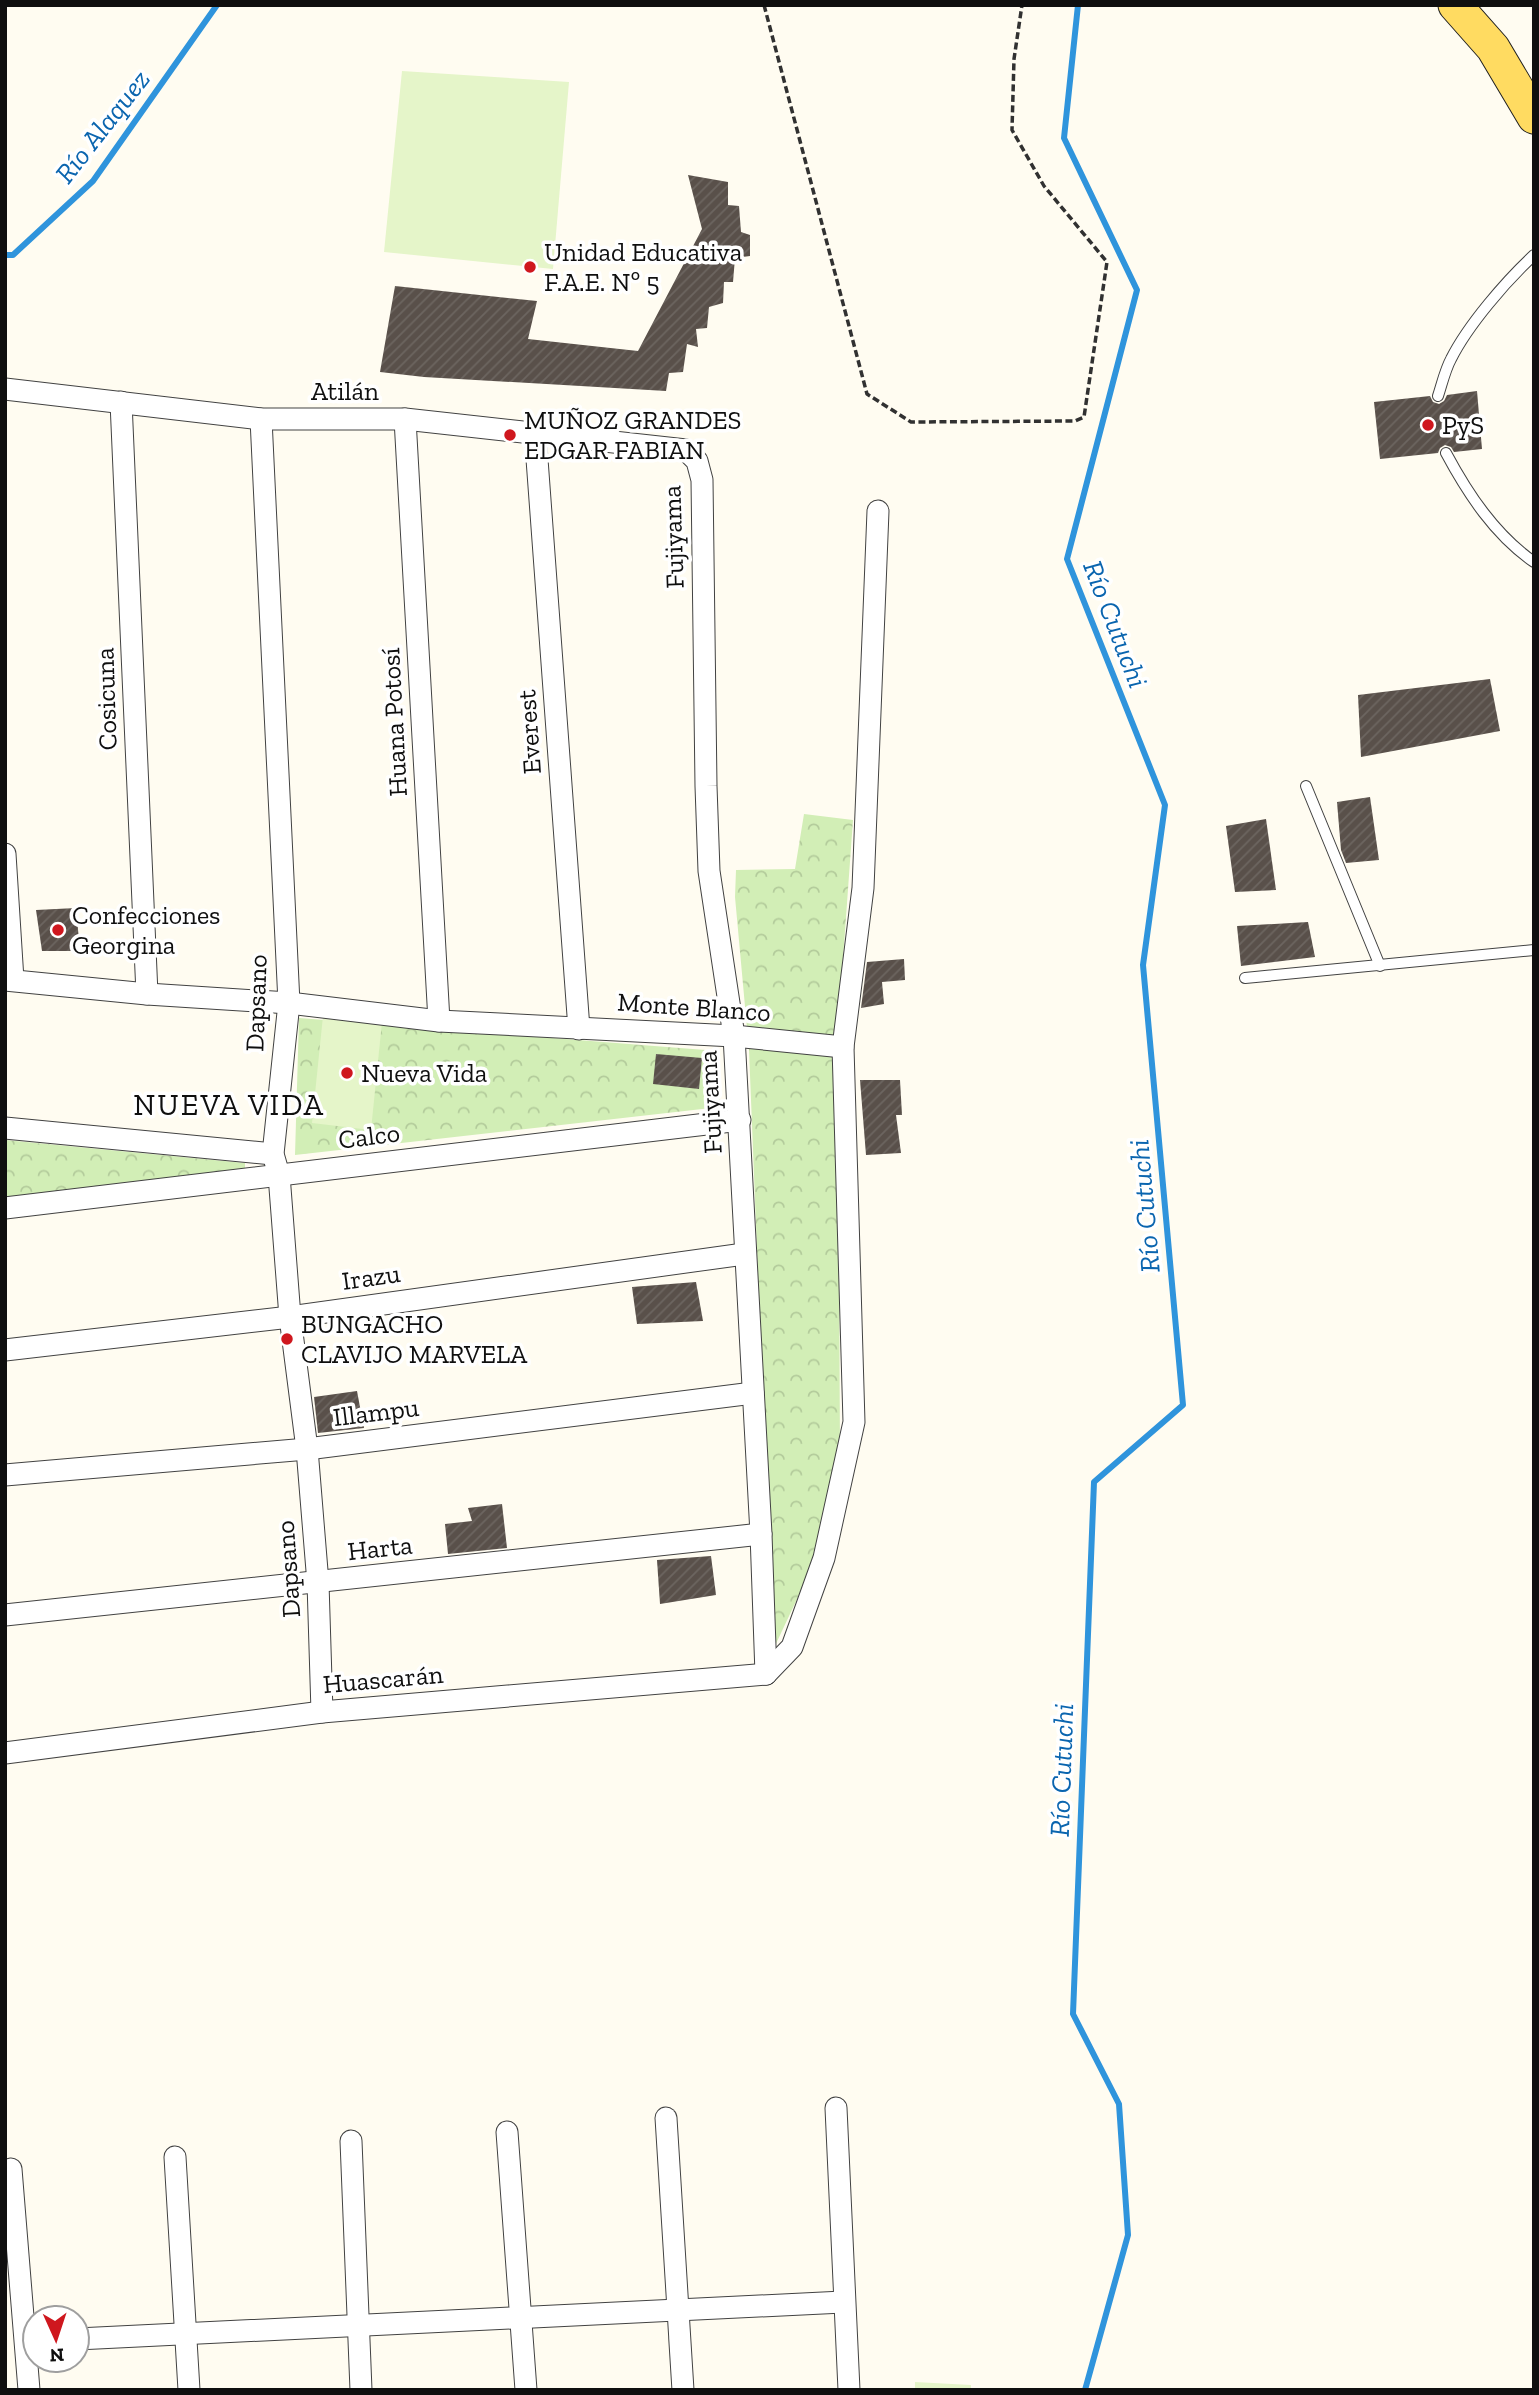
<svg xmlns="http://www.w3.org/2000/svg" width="1539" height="2395" font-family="'Zilla Slab',serif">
<defs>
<pattern id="park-crowns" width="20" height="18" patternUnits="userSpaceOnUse" patternTransform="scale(1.75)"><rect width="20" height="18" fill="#d2eeb6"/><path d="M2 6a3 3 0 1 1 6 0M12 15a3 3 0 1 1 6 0" fill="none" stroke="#b3cb9b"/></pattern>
<pattern id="building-hatch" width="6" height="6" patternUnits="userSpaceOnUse" patternTransform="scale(1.75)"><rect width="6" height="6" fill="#59504a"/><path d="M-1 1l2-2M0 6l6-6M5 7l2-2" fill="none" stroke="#6c6560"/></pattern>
</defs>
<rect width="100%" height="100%" fill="#fffcf1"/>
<!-- park -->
<g fill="url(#park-crowns)">
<path d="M804,814l49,6 -15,208 2,427 -25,106 -42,89 -24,-600 -14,-153 1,-27 59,-1z"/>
<path d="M299,1018l419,33 2,56 -425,48z"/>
<path d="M5,1140l240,23v8l-240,26z"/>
</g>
<!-- pitch -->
<g fill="#e5f5c9">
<path d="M402,71l167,11 -16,187 -169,-17z"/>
<path d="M323,1016l59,6 -11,108 -59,-7z"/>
<path d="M915,2382l56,3v5h-56z"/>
</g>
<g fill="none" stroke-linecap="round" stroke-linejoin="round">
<!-- stream -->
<g stroke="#2f94dc" stroke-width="6">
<path d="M1078,5l-14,133 73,152 -70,269 98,246 -22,160 40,440 -89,77 -21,532 46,90 9,131 -43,155"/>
<path d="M5,255h8l80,-74 124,-176"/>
</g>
</g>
<!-- building -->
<g fill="url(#building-hatch)">
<path d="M688,175l40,7v23l11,1 2,26 9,3v21l-15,2 -2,24h-9l-1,21 -14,4 -2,21 -11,1 2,18 -11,-3 -4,28 -14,1 -3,18 -242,-14 -44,-5 15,-86 142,15 -9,38 110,12 64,-122z"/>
<path d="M1477,391l5,58 -28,3 -3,-5 -6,-2 -5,3 -2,5 -58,6 -6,-57 56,-6 3,6 6,2 5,-3 3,-6z"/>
<path d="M1490,679l10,52 -139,26 -3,-62z"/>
<path d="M1370,797l9,63 -33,3 -5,-13 -4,-48z"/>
<path d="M1266,819l10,71 -41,2 -9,-66z"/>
<path d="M76,908l4,43h-38l-6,-41z"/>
<path d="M1308,922l7,35 -74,9 -4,-40z"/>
<path d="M904,959l1,21 -23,2 2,22 -23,4 6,-46z"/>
<path d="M656,1054l46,4 -3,31 -46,-5z"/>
<path d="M860,1080h40l2,35h-6l5,38 -35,2z"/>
<path d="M696,1282l7,39 -66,3 -5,-37z"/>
<path d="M357,1391l7,37 -46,5 -4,-36z"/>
<path d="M502,1504l5,44 -59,6 -3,-30 27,-3 -4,-13z"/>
<path d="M711,1556l5,39 -56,9 -3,-44z"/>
</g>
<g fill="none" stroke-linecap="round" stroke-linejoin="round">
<defs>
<g id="lane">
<path d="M1438,396c4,-12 7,-26 13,-37 17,-34 55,-78 83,-104"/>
<path d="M1446,453c22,41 49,82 88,109"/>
<path d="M1306,786l74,180"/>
<path d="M1245,978l289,-28"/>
</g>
<g id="street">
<path d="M5,389l256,30h144l281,31 11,11 5,19 4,306 3,85 25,165 27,498 5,140"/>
<path d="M121,402l26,592"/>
<path d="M261,419l28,584 -16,151 6,21 11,142 17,132 11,134 4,129"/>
<path d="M405,419l34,602"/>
<path d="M535,432l44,597"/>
<path d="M5,854l8,126"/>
<path d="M5,980l142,14 142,9 150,18 295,15 109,11 20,-159 15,-377"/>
<path d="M5,1128l268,26"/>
<path d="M5,1208l735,-88"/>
<path d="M5,1350l285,-33 454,-63"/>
<path d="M5,1475l302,-26 446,-56"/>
<path d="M5,1615l756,-81"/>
<path d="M766,1674l26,-27 32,-89 30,-136 -11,-375"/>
<path d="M5,1753l317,-41 444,-38"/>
<path d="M836,2108l13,282"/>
<path d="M666,2118l17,272"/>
<path d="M507,2132l19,258"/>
<path d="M351,2141l10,249"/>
<path d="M175,2157l14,233"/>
<path d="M11,2169l18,221"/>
<path d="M77,2339l766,-37"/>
</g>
<path id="primary" d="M1455,5l38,43 41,69"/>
</defs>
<!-- lane casing -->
<use href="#lane" stroke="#424242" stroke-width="12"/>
<!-- street casing -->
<use href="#street" stroke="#424242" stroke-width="23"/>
<!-- primary casing -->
<use href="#primary" stroke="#202020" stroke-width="35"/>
<!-- path -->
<path stroke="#313131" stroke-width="3.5" stroke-dasharray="7 3.5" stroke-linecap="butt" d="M764,5l103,389 44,28 164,-1 9,-4 23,-155 -63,-76 -32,-56 2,-71 8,-54"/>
<!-- lane -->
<use href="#lane" stroke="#fff" stroke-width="10"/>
<!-- street -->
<use href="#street" stroke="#fff" stroke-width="21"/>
<!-- primary -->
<use href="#primary" stroke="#ffdb61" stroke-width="33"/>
</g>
<!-- markers -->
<g fill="#cf171e" stroke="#fff" stroke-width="2.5">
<circle cx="530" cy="267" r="7"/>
<circle cx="1428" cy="425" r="7"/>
<circle cx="510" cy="435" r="7"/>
<circle cx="58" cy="930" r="7"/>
<circle cx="347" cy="1073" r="7"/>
<circle cx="287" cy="1339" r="7"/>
</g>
<g text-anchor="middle" stroke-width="7" stroke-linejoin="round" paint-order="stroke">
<!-- poi labels -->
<g font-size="26" fill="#0f0f0f" stroke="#fff" text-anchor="start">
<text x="544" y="261">Unidad Educativa<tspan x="544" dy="30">F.A.E. Nº 5</tspan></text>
<text x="524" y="429">MUÑOZ GRANDES<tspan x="524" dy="30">EDGAR FABIAN</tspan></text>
<text x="1442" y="434">PyS</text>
<text x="72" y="924">Confecciones<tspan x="72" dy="30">Georgina</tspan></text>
<text x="361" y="1082">Nueva Vida</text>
<text x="301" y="1333">BUNGACHO<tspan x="301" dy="30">CLAVIJO MARVELA</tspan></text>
</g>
<!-- street labels -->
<g font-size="26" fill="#0f0f0f" stroke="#fff">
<text x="345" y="400">Atilán</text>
<text transform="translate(673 537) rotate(-92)" y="9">Fujiyama</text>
<text transform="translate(106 699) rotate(-92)" y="9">Cosicuna</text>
<text transform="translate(394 722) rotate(-93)" y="9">Huana Potosí</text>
<text transform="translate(529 732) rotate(-94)" y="9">Everest</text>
<text transform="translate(256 1003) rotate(-88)" y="9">Dapsano</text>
<text transform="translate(694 1007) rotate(4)" y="9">Monte Blanco</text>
<text transform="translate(710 1102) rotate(-93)" y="9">Fujiyama</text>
<text transform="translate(369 1136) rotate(-7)" y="9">Calco</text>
<text transform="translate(371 1277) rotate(-8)" y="9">Irazu</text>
<text transform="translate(376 1412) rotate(-7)" y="9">Illampu</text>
<text transform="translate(380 1548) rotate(-6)" y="9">Harta</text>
<text transform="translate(288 1569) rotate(-94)" y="9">Dapsano</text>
<text transform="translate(383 1679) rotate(-5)" y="9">Huascarán</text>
</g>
<!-- water labels -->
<g font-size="28" font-style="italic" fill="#0a65af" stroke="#fff">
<text transform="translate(102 126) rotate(-52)" y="10">Río Alaquez</text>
<text transform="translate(1116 624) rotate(69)" y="10">Río Cutuchi</text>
<text transform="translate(1144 1206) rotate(-95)" y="10">Río Cutuchi</text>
<text transform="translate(1061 1770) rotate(-88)" y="10">Río Cutuchi</text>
</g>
<!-- quarter labels -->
<g font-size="30" letter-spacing="2" fill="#0f0f0f" stroke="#fff">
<text x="229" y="1115">NUEVA VIDA</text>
</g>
</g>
<!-- border -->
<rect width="1539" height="2395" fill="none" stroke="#0f0f0f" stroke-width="14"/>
<!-- north arrow -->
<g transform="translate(56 2339) rotate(177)"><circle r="33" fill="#ffffff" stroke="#9f9f9f" stroke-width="2"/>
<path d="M0-5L12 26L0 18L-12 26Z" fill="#cf171e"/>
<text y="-10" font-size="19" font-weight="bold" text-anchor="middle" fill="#0f0f0f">N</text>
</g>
</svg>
